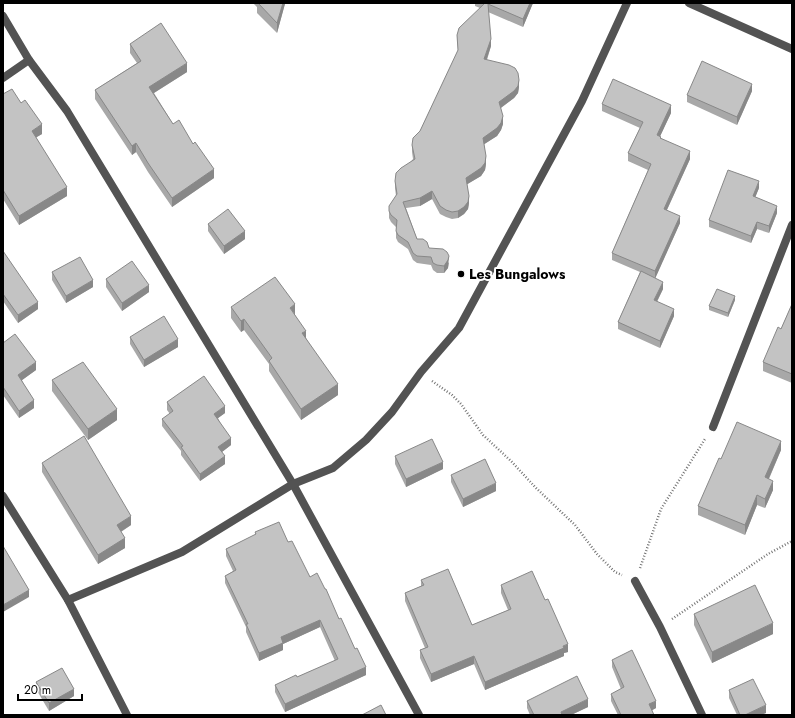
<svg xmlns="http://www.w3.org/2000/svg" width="795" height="718" font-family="Jost,sans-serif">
<rect width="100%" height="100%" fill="#fff"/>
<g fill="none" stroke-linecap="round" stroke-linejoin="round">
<!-- path -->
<g stroke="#757575" stroke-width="2.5" stroke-dasharray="1 2" stroke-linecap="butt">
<path d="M432,381l20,14 9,9 22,31 28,26 25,27 39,37 22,29 18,18 7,3"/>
<path d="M640,568l21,-59 44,-70"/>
<path d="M672,619l96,-65 24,-13"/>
</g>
<!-- minor -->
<g stroke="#535353" stroke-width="8">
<path d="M689,3l103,46"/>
<path d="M3,16l26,44 38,51 226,373 126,231"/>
<path d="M3,78l26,-18"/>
<path d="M713,427l79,-202"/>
<path d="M3,496l65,104 59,115"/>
<path d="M635,581l25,46 42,88"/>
<path d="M68,600l114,-48 111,-68 40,-16 33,-28 26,-28 29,-40 38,-44 123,-227 45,-98"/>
</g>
</g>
<!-- wall -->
<g fill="#a8a8a8">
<path d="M253,3h32l-8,30 -20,-20v-6z"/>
<path d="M475,3h58l-10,24 -35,-15 3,34 -4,14 32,27 -1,6 -4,5 -13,10 2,16 -2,6 -4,6 -13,8 2,20 -1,6 -4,6 -14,8 2,19 -1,6 -4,5 -6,4 -6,1 -6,-2 -6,-3 -8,-15 -12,7 -14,2 11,31 32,24 -1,5 -4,5h-7l-4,-3 -2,-5 -14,-2 -4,-3 -5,-11 -10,-7 -2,-4v-11l-5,-5 -2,-4v-7l7,-15 -1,-8v-7l18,-22 -1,-7v-7l8,-14 38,-80 -1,-16 23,-27 -5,-2z"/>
<path d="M130,44l57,28 -33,21 19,31 41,54 -42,29 -24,-35 -12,-20 -4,3 -37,-56v-9l42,-27 -7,-10z"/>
<path d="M752,91l-15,34 -50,-23v-7z"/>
<path d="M3,94l39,40 -6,3 31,59 -48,29 -16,-26z"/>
<path d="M602,104l69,9 -11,23 1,2 29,21 -23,51 13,13 -25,55 8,11 -6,13 17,14 -14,32 -42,-19v-7l22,-50 -28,-12v-7l36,-83 -20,-9v-8l12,-25 -38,-17z"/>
<path d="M759,188l-4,9 22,16 -8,20 -12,-4 -6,14 -42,-16v-7z"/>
<path d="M208,224l37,15 -21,15 -16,-23z"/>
<path d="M3,251l35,58 -20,14 -15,-22z"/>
<path d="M52,272l41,15 -27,16 -14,-23z"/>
<path d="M106,279l43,13 -27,19 -16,-24z"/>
<path d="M735,300l-7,17 -19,-7v-4z"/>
<path d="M792,304v79l-29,-12v-9l18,-33z"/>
<path d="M231,307l64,8 11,23 32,57 -37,25 -32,-49v-7l-25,-34 -3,2 -10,-14z"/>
<path d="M130,337l48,10 -34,20 -14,-23z"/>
<path d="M3,343l33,27 -14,10 12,28 -15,10 -16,-23z"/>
<path d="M52,380l65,40 -29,20 -36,-49z"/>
<path d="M167,402l58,11 -7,5 13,27 -9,7 3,12 -25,17 -19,-26v-4l-19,-25v-7l8,-5 -3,-4z"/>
<path d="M781,450l-12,29 4,11 -8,18 -8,-3 -12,30 -47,-20v-9l23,-47z"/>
<path d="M395,456l48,13 -37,18 -11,-23z"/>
<path d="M42,463l89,62 -10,7 4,16 -27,16 -56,-92z"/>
<path d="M451,475l45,16 -33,16 -12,-25z"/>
<path d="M255,532l33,10 22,35 29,42 27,56 -81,37 -10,-20v-7l22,-8 38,-16 -15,-34 -37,17v6l-24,11 -13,-29v-5l-21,-44v-7l8,-5 -7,-15v-7l29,-14z"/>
<path d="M421,580l51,45 36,-15 -7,-17v-8l67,67 -4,1v3l-79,34 -11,-26 -43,18 -11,-24v-8l5,-2 -20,-47v-8l16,-7z"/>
<path d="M694,614l79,20 -61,29 -18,-38z"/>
<path d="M612,660l44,48 -4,2 2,5h-36l-7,-14v-7l10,-5 -9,-22z"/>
<path d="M36,682l38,14 -25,15 -13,-22z"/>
<path d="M729,690l37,23 -5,2h-24l-8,-17z"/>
<path d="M527,701l61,6 -17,8h-41l-3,-7z"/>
</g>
<!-- shaded-wall -->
<g fill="#888">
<path d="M283,3h2v1l-8,29v-10z"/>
<path d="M530,3h3l-10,24v-8z"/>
<path d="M491,39v7l-7,21v-8z"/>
<path d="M187,63v9l-38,24v-9z"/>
<path d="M519,80v7l-1,6 -4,5 -15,11v-7z"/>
<path d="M752,84v7l-15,34v-8z"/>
<path d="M671,105v8l-14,30v-8z"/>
<path d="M503,116v8l-2,6 -4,6 -14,9v-7z"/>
<path d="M42,124v10l-10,6v-9z"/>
<path d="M136,143v9l-4,3v-9z"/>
<path d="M690,151v8l-26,57v-7z"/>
<path d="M486,156v8l-1,6 -4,6 -15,9v-7z"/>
<path d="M214,169v9l-42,29v-9z"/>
<path d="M759,181v7l-6,15v-7z"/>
<path d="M67,187v9l-48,29v-9z"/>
<path d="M432,191v8l-12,7v-8z"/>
<path d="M469,196v7l-1,6 -4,5 -6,4v-7z"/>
<path d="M777,206v7l-8,20v-7z"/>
<path d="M680,216v7l-25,56v-8z"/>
<path d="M757,222v7l-6,14v-7z"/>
<path d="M245,231v8l-21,15v-8z"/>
<path d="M449,256l-1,12 -4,5v-7z"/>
<path d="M93,280v7l-27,16v-7z"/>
<path d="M663,282v7l-9,18v-7z"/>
<path d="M149,285v7l-27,19v-8z"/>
<path d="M735,296v4l-7,17v-4z"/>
<path d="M38,302v7l-20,14v-8z"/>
<path d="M295,304v11l-5,-7z"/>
<path d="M674,309v7l-14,32v-7z"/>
<path d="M244,319v11l-3,2v-11z"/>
<path d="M306,331v11l-4,-9z"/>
<path d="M178,339v8l-34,20v-7z"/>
<path d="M36,362v8l-18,13v-8z"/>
<path d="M338,384v11l-37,25v-11z"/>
<path d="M34,400v8l-15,10v-7z"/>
<path d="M225,406v7l-11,8v-7z"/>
<path d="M117,409v11l-29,20v-11z"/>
<path d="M231,438v7l-13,10v-8z"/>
<path d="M781,441v9l-16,37v-10z"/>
<path d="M225,456v8l-25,17v-7z"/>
<path d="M443,462v7l-37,18v-8z"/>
<path d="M773,481v9l-8,18v-9z"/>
<path d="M496,483v8l-33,16v-8z"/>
<path d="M757,495v10l-12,30v-10z"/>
<path d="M131,516v9l-14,9v-9z"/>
<path d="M125,538v10l-27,16v-9z"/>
<path d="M29,590v7l-26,15v-7z"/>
<path d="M320,620v7l-37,17v6l-24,11v-8l22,-16z"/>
<path d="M773,623v11l-61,29v-11z"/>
<path d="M568,644v8l-4,1v3l-79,34v-8z"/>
<path d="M474,656v8l-43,18v-8z"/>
<path d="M366,667v8l-81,37v-8z"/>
<path d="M74,689v7l-25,15v-8z"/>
<path d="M588,699v8l-17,8h-10v-3z"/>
<path d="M656,701v7l-7,4v-8z"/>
<path d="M766,705v8l-5,2h-16z"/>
</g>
<!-- building -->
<g fill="#c3c3c3" stroke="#888">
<path d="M258,3h25l-6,20z"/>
<path d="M484,3h46l-7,16 -35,-15 3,35 -7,20 25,6 6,3 3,5 1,7 -1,6 -4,5 -15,11 4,14 -2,7 -4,5 -14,10 3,18 -1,7 -4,5 -15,10 3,18 -1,6 -4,5 -6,4 -6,1 -6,-2 -6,-4 -8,-15 -12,7 -17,4 14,37h6l4,3 2,6 14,1 4,3 2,4 -1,4 -4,6 -7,-1 -4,-2 -2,-6 -14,-1 -4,-3 -5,-11 -10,-7 -2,-4 1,-11 -6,-5 -2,-4v-5l8,-12 -2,-13 1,-8 5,-5 14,-9 -3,-14 1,-7 7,-7 38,-81 -1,-15 2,-7 26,-25z"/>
<path d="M161,23l26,40 -38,24 24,37 6,-4 14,24 2,-2 19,27 -42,29 -24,-35 -12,-20 -4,3 -37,-56 46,-29 -11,-17z"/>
<path d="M702,61l50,23 -15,33 -50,-22z"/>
<path d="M613,79l58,26 -14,30 4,2 -1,1 30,13 -26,58 16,7 -25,55 -43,-18 39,-89 -23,-11 15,-31 -41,-18z"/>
<path d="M12,89l9,14 4,-3 17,24 -10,7 35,56 -48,29 -16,-26v-96z"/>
<path d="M728,170l31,11 -6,15 24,10 -8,20 -12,-4 -6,14 -42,-16z"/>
<path d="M228,209l17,22 -21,15 -16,-22z"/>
<path d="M3,251l35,51 -20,13 -15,-21z"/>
<path d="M80,257l13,23 -27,16 -14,-24z"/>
<path d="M132,261l17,24 -27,18 -16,-24z"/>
<path d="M641,271l22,11 -9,18 20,9 -14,32 -42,-19z"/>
<path d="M275,277l20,27 -5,4 16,23 -4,2 36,51 -37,25 -32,-48 3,-3 -28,-39 -3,2 -10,-14z"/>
<path d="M717,289l18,7 -7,17 -19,-7z"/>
<path d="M792,304v70l-29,-12 15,-35 3,2z"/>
<path d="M164,316l14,23 -34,21 -14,-23z"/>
<path d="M15,334l21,28 -18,13 16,25 -15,11 -16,-24v-44z"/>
<path d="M83,362l34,47 -29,20 -36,-49z"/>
<path d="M204,376l21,30 -11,8 17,24 -13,9 7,9 -25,18 -19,-27 2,-1 -21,-27 11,-8 -6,-9z"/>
<path d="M737,422l44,19 -16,36 8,4 -8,18 -8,-4 -12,30 -47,-19 21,-48 2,1z"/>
<path d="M84,436l47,80 -14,9 8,13 -27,17 -56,-92z"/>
<path d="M432,439l11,23 -37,17 -11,-23z"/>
<path d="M485,459l11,24 -33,16 -12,-24z"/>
<path d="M279,522l9,20 4,-1 18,36 7,-4 8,16h1l13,30 2,-1 14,31 2,-1 9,19 -81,37 -10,-19 21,-10 1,2 41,-18 -18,-39 -39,17 2,6 -24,10 -13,-29h2l-23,-48 11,-6 -10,-21 30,-15 -1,-2z"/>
<path d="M3,546l26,44 -26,15z"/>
<path d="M448,569l24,56 39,-16 -10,-24 31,-14 13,29 3,-1 20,45 -5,2 1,2 -79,34 -11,-26 -43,18 -11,-24 8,-3 -23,-54 19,-8 -3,-5z"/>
<path d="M755,585l18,38 -61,29 -18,-38z"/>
<path d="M632,650l24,51 -7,3 5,11h-33l-10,-21 13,-7 -12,-27z"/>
<path d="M62,668l12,21 -25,14 -13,-21z"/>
<path d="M577,676l11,23 -27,13 1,3h-28l-7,-14z"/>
<path d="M753,679l13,26 -21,10h-5l-11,-25z"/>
<path d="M381,705l5,10h-24z"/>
</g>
<!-- markers -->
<circle fill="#000" stroke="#fff" stroke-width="1.5" cx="461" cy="274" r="4"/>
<g text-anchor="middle" stroke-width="4" stroke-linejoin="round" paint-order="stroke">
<!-- poi labels -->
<g font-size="14" font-weight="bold" fill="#000" stroke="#fff" text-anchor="start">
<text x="469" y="279">Les Bungalows</text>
</g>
</g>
<!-- border -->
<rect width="795" height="718" fill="none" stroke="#000000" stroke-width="8"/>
<!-- scale -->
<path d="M18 694v6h64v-6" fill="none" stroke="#000000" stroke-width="2"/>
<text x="24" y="694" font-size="12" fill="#000000" stroke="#ffffff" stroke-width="3" paint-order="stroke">20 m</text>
</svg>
